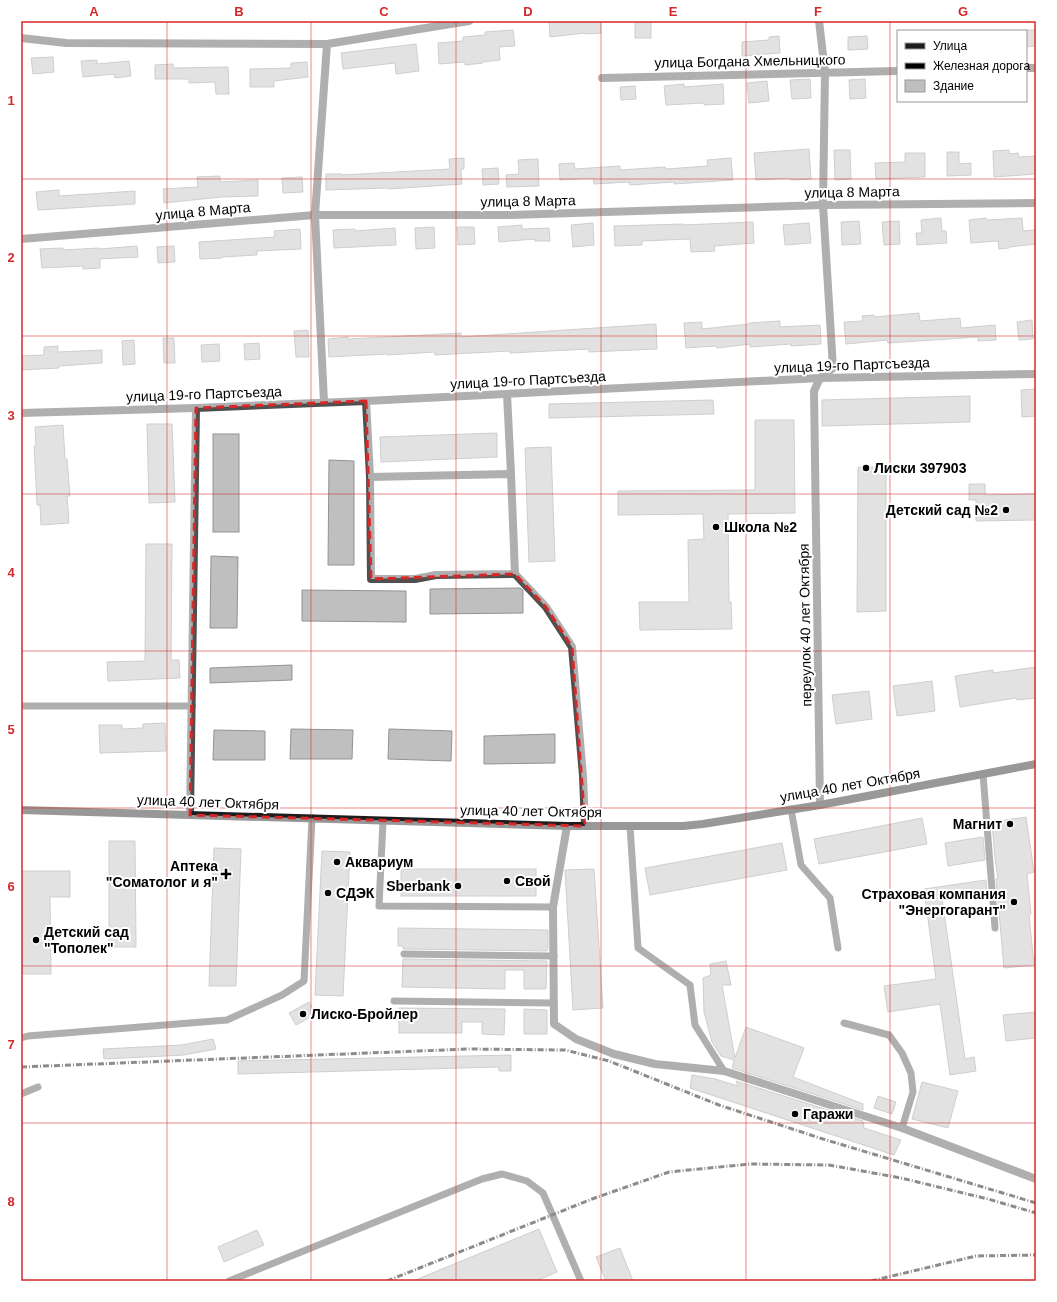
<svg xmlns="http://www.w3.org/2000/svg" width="1057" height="1302" font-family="Helvetica,sans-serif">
<rect width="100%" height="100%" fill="#fff"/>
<!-- building -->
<g fill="#bfbfbf" stroke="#939393">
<path d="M554,21h46l1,12 -16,1v-1l-35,4 -1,-15z"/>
<rect x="635" y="22" width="16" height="16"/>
<path d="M513,30l2,16 -16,1 1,13 -18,2 1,1 -18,2v-3l-26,2 -1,-21 25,-2v-4l22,-2v-3z"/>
<path d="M1026,30h10v16l-10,1z"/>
<path d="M779,36l1,17 -38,3v-14l27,-2v-3z"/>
<path d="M867,36l1,13 -20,1v-13z"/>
<path d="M416,44l3,27 -23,3 -1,-11 -52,6 -2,-16z"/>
<path d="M53,57l1,15 -21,2 -2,-16z"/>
<path d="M97,60v4l32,-3 2,15 -16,2 -1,-4 -31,3 -2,-16z"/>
<path d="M307,62l1,15 -34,4v6h-24v-18l41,-1v-5z"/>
<path d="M173,64v4l55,-1 1,27h-13l-1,-12 -26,1v-4h-34v-14z"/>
<path d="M810,79l1,19 -19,1 -2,-19z"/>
<path d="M865,79l1,19 -16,1 -1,-19z"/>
<path d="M767,81l2,20 -20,2 -2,-20z"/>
<path d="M684,84v3l39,-3 1,20 -20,1v-2l-38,2 -2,-19z"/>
<path d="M635,86l1,13 -15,1 -1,-13z"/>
<path d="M809,149l2,30 -20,1 -1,-2 -34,2 -2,-27z"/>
<path d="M834,150h16l1,29 -16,1z"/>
<path d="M1009,150v4l9,-1 1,4 17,-1v18l-42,3 -1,-26z"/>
<path d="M947,152h12v12l12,-1v12l-24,1z"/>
<path d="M905,153h20v24l-49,2 -1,-16 30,-1z"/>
<path d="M464,158v11h-3l1,15 -73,5v-1l-63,2v-16h16v1l108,-6 -1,-10z"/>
<path d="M731,158l2,22 -59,4v-2l-44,3 -1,-3 -35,2 -1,-6 -33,2 -1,-16 15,-1 1,6 45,-3v4l45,-3 1,2 42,-3 -1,-6z"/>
<path d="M538,159l1,27 -32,1 -1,-12 13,-1 -1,-14z"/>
<path d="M498,168l1,16 -16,1 -1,-16z"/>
<path d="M220,176v6l38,-2v16l-37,1 -57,6 -1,-14 35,-2 -1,-10z"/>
<path d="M302,177l1,15 -20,1 -1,-15z"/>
<path d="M59,190v6l76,-5v13l-97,6 -2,-18z"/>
<path d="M941,218l1,13h4l1,12 -30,2 -1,-12h6l-1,-13z"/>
<path d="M986,218l1,2 35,-2 1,13 13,-1v14l-27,3v1l-10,1 -1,-8 -27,2 -2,-23z"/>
<path d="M859,221l2,23 -19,1 -1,-23z"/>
<path d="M899,221l1,23 -16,1 -2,-23z"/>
<path d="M753,222l1,21 -40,3 1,5 -24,1 -1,-13 -48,2v4l-27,1 -1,-20 69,-2v1z"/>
<path d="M593,223l1,22 -21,2 -2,-22z"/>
<path d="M809,223l2,20 -26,2 -2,-20z"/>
<path d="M522,225v4l27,-1 1,13h-15v-2l-36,3 -1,-15z"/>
<path d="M434,227l1,21 -19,1 -1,-21z"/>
<path d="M457,227h17l1,17 -17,1z"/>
<path d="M395,228l1,17 -62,3 -1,-18 22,-1v2z"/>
<path d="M300,229l1,20 -44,2v4l-35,2v1l-22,1 -1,-17 76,-5 -1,-6z"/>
<path d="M137,246l1,11 -38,2v9l-17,1v-3l-41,2 -2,-19 23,-1v2l36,-2v1z"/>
<path d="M174,246l1,16 -17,1 -1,-16z"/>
<path d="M919,313l1,8 40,-3 1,10 34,-3 1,15 -18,1v-4l-90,6 -1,-3 -41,4 -2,-22 19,-1 -1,-5 12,-1v2z"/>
<path d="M1032,320l1,19 -14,1 -2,-18z"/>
<path d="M780,321v6l40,-2 1,19 -30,2v-2l-41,3v-3l-33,4 -1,-2 -30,2 -2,-25 18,-1v7l47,-5v-1z"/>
<path d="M656,324l1,25 -68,3v-3l-79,4v-2l-75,4v-3l-48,3v-1l-58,3 -1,-18 20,-2v2l113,-6v4z"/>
<path d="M308,330l1,27h-13l-2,-26z"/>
<path d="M163,338h11l1,25h-11z"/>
<path d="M134,340l1,24 -12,1 -1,-24z"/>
<path d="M259,343l1,16 -15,1 -1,-16z"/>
<path d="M219,344l1,17 -18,1 -1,-17z"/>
<path d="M58,346v6l44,-2v13l-43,3v2l-38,2v-14l23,-1v-8z"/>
<path d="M1036,389v27l-14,1 -1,-27z"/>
<path d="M970,396v26l-148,4v-26z"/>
<path d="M713,400l1,14 -165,4v-14z"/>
<path d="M755,420h39l1,93 -67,1 1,88h2l1,27 -92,1 -1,-28h50l-1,-62 16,-1 -1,-25 -85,1v-24l137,-1z"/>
<path d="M147,424h25l3,78 -26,1z"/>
<path d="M63,425l2,34h2l3,37h-3l2,27 -28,2 -1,-20h-3l-1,-23 -2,-36h2l-1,-19z"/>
<path d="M497,433v24l-116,5 -1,-25z"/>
<rect x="213" y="434" width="26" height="98"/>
<path d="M551,447l4,114 -26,1 -4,-114z"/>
<path d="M329,460l25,1v104h-26z"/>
<path d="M858,467h28v144l-29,1z"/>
<path d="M969,484h16v11l51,-1v26l-60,1v-21h-7z"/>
<path d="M146,544h26l-1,116h8l1,18 -72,3 -1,-19 38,-1z"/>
<path d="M211,556l27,1 -1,71h-27z"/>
<path d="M520,588l3,2v23l-93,1v-25z"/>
<path d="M302,590l104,1v31l-104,-1z"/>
<path d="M292,665v15l-82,3v-15z"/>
<path d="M1036,667v31l-19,2 -1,-2 -56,9 -5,-31 38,-6v3z"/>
<path d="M932,681l3,30 -38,5 -4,-30z"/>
<path d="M869,691l3,28 -36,5 -4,-29z"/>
<path d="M165,723l1,28 -66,2 -1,-28h23v4l21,-1v-4z"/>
<path d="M291,729l62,1 -1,29h-62z"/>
<path d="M389,729l63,2 -1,30 -63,-2z"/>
<path d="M214,730l51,1v29h-52z"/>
<path d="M555,734v29l-71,1v-28z"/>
<path d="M1026,817l8,55 -7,2 4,40 -2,1 5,50 -30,3 -8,-89h2l-3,-21 -3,-36z"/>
<path d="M922,818l5,26 -108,20 -5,-25z"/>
<path d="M983,837l2,23 -37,6 -3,-23z"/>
<path d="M109,841h26l1,106h-27z"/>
<path d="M782,843l5,27 -137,25 -5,-27z"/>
<path d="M214,848l27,1 -5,137h-27z"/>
<path d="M322,851l28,1 -7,144 -28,-1z"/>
<rect x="401" y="869" width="135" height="27"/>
<path d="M594,869l9,139 -30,2 -8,-140z"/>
<path d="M21,871h49v26h-20l1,77h-30z"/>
<path d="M986,880l1,12 -45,6 23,161 9,-2 2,14 -26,4 -10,-71 -52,8 -4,-26 52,-7 -12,-90z"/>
<path d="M398,928l150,2v18l-1,3 -144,-2v-3h-5z"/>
<path d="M403,959l144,2 -1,28h-22v-19h-19v19l-103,-2z"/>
<path d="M726,961l5,24h-9l13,73 11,-31 58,21 -11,29 70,27v6l-131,-42 2,-8 -13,-4 -9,-14 -8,-30 -1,-34 8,-3 -1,-11z"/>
<path d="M309,1002l7,12 -20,11 -7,-12z"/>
<path d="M399,1008l106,1 -1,26 -22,-1v-12h-20v11h-63z"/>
<path d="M524,1009l23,1v24h-23z"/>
<path d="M1036,1012v26l-30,3 -3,-26z"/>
<path d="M213,1039l3,10 -32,6 -80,4 -1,-10 79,-4z"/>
<path d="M511,1055v16h-12v-4l-261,7v-13z"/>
<path d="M692,1075l23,4 23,7 -2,-5 127,40 1,7 37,12 -7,15 -204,-67z"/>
<path d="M922,1082l36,9 -10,37 -36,-9z"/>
<path d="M878,1096l18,6 -4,12 -18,-6z"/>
<path d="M539,1229l18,43 -21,9h-123z"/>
<path d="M257,1230l7,15 -40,17 -6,-15z"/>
<path d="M620,1248l13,33h-27l-10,-24z"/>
</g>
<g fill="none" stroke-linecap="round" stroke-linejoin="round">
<!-- service -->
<g stroke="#4f4f4f" stroke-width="7">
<path d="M21,706h171"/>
<path d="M983,774l12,154"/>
<path d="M791,809l10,56 29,33 8,50"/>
<path d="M383,821l-4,85 174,1"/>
<path d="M630,826l8,122 52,37 5,40 29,46"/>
<path d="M404,954l150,2"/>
<path d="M394,1001l160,2"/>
<path d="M844,1023l45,12 13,18 9,20 2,19 -11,36"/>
<path d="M21,1038l7,-2 199,-16 55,-25 22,-14 8,-163"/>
<path d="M21,1094l17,-7"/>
<path d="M229,1281l253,-102 20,-5 25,7 16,12 38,88"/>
</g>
<!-- minor -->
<g stroke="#4f4f4f" stroke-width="8">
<path d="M819,21l6,51 -2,133 10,163 -13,10 -6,13 6,414"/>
<path d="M21,38l45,5 261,1 142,-23"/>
<path d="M1026,68h10"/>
<path d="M602,78l296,-7"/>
<path d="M21,239l294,-24h195l313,-10 213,-2"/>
<path d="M507,394l4,80"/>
<path d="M366,401l4,76"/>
<path d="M324,402l-9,-187 12,-171"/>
<path d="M21,413l175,-5 170,-7 454,-23 216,-4"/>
<path d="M515,574l-79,1 -21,4h-44l-1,-102 141,-3 4,100 31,33 26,40 11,129 2,50"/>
<path d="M190,815l6,-407"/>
<path d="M567,826l-14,81 1,117 22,15 38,15 41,10 69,7 178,57 134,51"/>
</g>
<!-- secondary -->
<path stroke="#1c1c1c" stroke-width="8" d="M21,810l546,16h116l20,-2 117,-19 216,-41"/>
<!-- rail -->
<g stroke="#000" stroke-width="3" stroke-dasharray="6 2 1 2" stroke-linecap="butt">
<path d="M21,1067l447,-18 97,1 44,11 110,44 104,34 213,64"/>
<path d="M387,1281l205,-82 77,-27 81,-8 79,1 72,13 87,21 48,14"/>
<path d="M871,1281l105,-25 60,-1"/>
</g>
</g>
<!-- marked area -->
<path d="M0 0H1057V1302H0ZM366,401l5,178 144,-5 31,33 26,40 13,179 -395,-11 6,-407z" fill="#fff" fill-opacity=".55" fill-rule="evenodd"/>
<path fill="none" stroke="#d62828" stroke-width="3" stroke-dasharray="8 5" stroke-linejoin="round" d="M366,401l5,178 144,-5 31,33 26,40 13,179 -395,-11 6,-407z"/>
<!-- grid -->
<path fill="none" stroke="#d62828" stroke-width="1" stroke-opacity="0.55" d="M167,21v1260M311,21v1260M456,21v1260M601,21v1260M746,21v1260M890,21v1260M21,179h1015M21,336h1015M21,494h1015M21,651h1015M21,808h1015M21,966h1015M21,1123h1015"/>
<!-- markers -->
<g fill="#000" stroke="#fff" stroke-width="1.5">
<circle cx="866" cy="468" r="4"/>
<circle cx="1006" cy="510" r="4"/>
<circle cx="716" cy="527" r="4"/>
<circle cx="1010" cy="824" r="4"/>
<circle cx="337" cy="862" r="4"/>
<path d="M224 868h4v4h4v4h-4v4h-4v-4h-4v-4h4z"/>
<circle cx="507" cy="881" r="4"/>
<circle cx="458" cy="886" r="4"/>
<circle cx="328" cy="893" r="4"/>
<circle cx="1014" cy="902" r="4"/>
<circle cx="36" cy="940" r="4"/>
<circle cx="303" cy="1014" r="4"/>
<circle cx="795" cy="1114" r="4"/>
</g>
<g text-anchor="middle" stroke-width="4" stroke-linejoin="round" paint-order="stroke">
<!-- street labels -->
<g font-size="14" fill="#000" stroke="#fff">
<text transform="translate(750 61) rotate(-1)" y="5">улица Богдана Хмельницкого</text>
<text transform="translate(852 192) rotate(-1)" y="5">улица 8 Марта</text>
<text transform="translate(528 201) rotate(-1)" y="5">улица 8 Марта</text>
<text transform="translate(203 211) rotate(-5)" y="5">улица 8 Марта</text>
<text transform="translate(852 365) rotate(-2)" y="5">улица 19-го Партсъезда</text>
<text transform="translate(528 380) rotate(-3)" y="5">улица 19-го Партсъезда</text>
<text transform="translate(204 394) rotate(-2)" y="5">улица 19-го Партсъезда</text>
<text transform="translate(805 625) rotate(-91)" y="5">переулок 40 лет Октября</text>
<text transform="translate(850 785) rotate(-10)" y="5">улица 40 лет Октября</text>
<text transform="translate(208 802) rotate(2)" y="5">улица 40 лет Октября</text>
<text transform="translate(531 811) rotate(1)" y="5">улица 40 лет Октября</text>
</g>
<!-- poi labels -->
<g font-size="14" font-weight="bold" fill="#000" stroke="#fff" text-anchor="start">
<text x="874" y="473">Лиски 397903</text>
<text x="998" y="515" text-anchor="end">Детский сад №2</text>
<text x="724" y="532">Школа №2</text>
<text x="1002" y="829" text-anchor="end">Магнит</text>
<text x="345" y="867">Аквариум</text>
<text x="218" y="871" text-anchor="end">Аптека<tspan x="218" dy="16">"Соматолог и я"</tspan></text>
<text x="515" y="886">Свой</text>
<text x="450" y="891" text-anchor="end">Sberbank</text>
<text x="336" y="898">СДЭК</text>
<text x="1006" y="899" text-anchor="end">Страховая компания<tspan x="1006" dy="16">"Энергогарант"</tspan></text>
<text x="44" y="937">Детский сад<tspan x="44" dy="16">"Тополек"</tspan></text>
<text x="311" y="1019">Лиско-Бройлер</text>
<text x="803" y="1119">Гаражи</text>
</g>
</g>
<!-- border -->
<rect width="1057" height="1302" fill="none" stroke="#ffffff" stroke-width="44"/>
<!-- legend -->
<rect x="897" y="30" width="130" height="72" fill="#ffffff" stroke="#999999"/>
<rect x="905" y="43" width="20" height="6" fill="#1c1c1c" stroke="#999999"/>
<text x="933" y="50" font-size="12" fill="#000000">Улица</text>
<rect x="905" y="63" width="20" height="6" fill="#000000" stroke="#999999"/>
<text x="933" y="70" font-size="12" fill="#000000">Железная дорога</text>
<rect x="905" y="80" width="20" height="12" fill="#bfbfbf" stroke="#999999"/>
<text x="933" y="90" font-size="12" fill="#000000">Здание</text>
<rect x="22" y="22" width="1013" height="1258" fill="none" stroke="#d62828" stroke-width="1.5"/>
<g font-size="13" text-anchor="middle" font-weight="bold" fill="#d62828">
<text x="94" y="16">A</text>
<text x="239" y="16">B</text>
<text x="384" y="16">C</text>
<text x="528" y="16">D</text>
<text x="673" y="16">E</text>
<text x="818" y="16">F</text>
<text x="963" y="16">G</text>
<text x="11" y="105">1</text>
<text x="11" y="262">2</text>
<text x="11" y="420">3</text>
<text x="11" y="577">4</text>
<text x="11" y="734">5</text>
<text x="11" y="891">6</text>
<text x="11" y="1049">7</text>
<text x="11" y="1206">8</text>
</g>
</svg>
